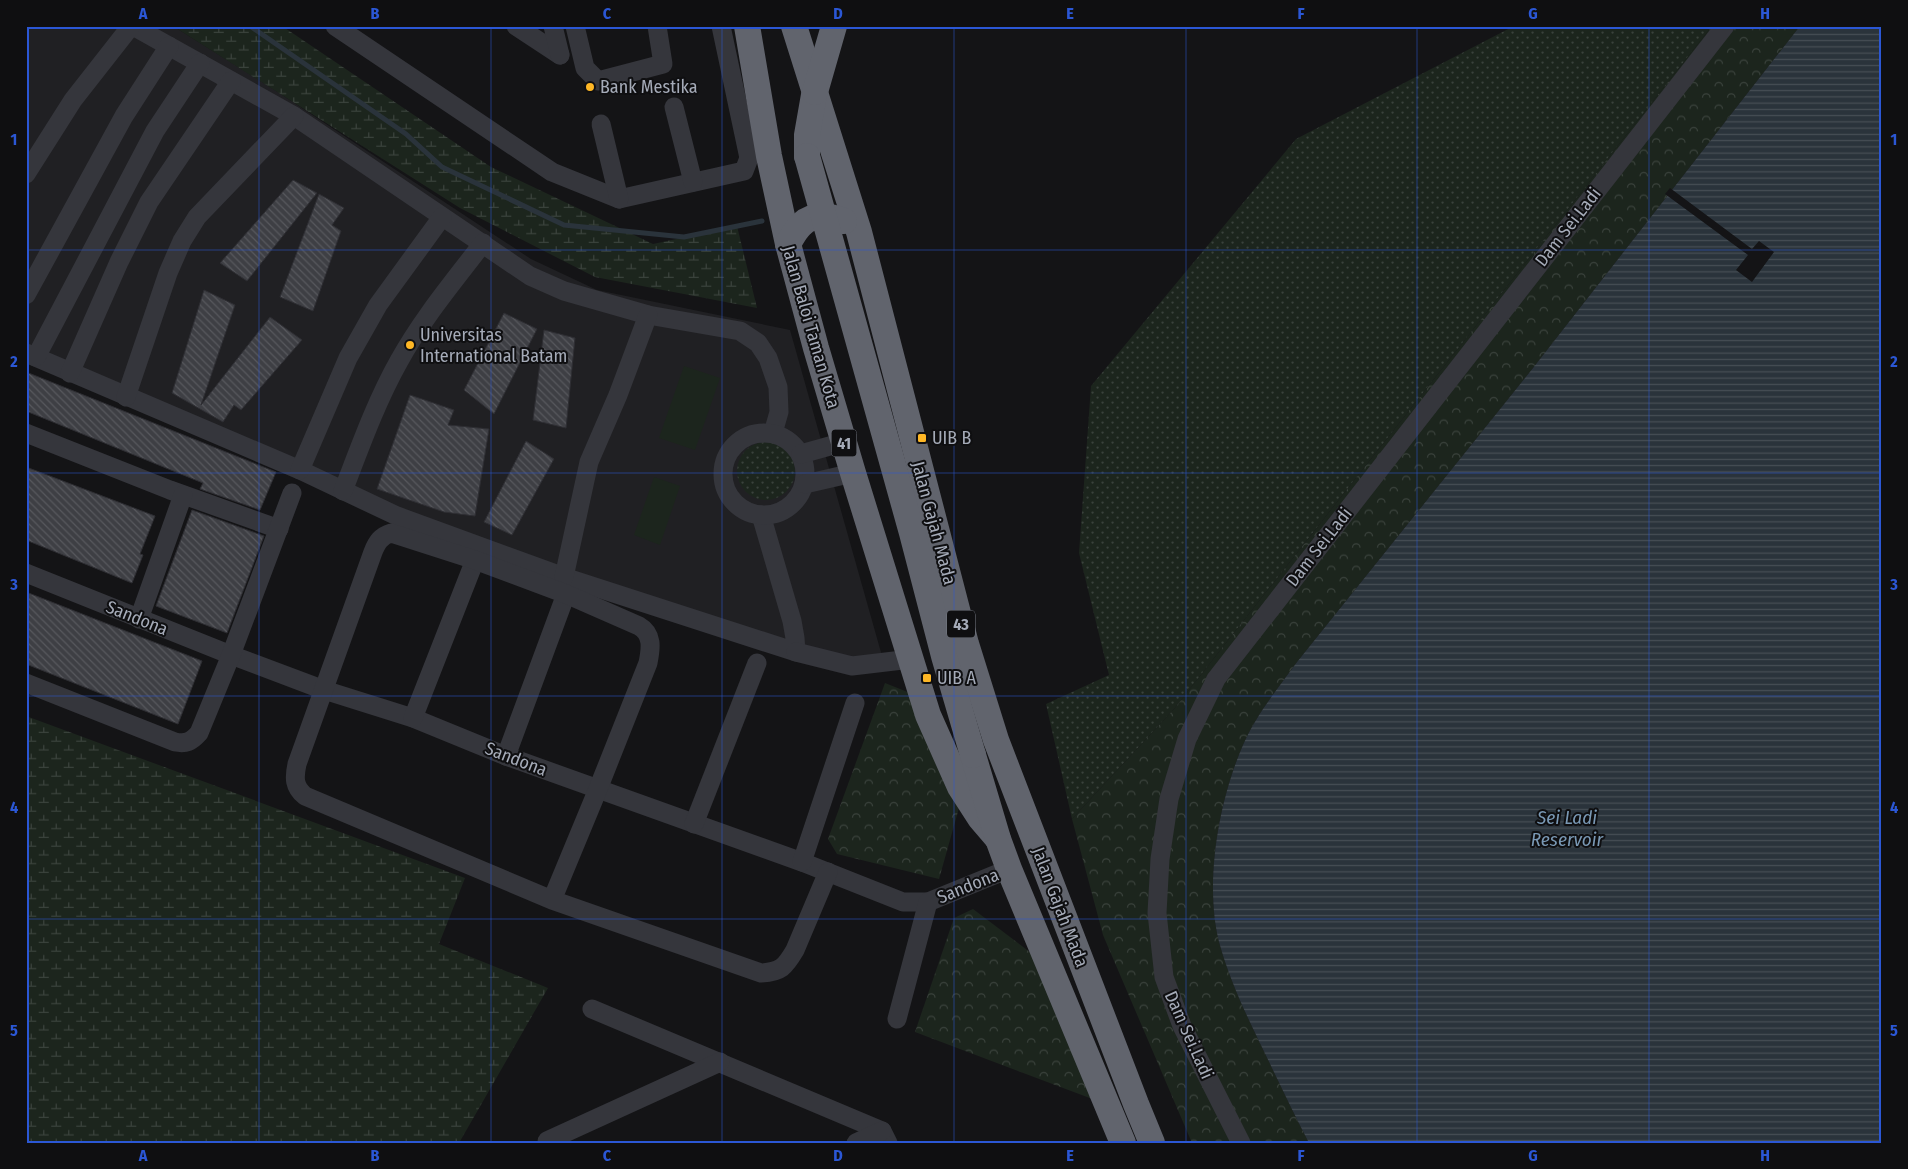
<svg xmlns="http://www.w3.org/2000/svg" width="1908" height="1169" font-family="'Fira Sans Condensed',sans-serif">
<defs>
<pattern id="grass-dots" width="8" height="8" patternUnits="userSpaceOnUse" patternTransform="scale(1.25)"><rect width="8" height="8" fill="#1c251d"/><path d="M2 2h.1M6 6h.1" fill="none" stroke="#3a423c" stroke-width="1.8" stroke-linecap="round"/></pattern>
<pattern id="wetland-marsh" width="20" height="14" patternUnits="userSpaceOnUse" patternTransform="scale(1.25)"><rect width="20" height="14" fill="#1c251d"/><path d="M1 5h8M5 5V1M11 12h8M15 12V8" fill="none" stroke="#3a423c"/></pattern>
<pattern id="park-crowns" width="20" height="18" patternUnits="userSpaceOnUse" patternTransform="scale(1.25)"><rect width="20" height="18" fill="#1c251d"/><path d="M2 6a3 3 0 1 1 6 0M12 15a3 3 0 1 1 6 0" fill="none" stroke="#3a423c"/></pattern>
<pattern id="water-rules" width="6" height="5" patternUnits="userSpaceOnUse" patternTransform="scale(1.25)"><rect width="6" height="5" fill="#2a333b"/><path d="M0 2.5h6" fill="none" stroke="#464e55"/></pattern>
<pattern id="building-back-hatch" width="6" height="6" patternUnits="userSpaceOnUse" patternTransform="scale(1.25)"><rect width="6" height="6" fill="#3e3f44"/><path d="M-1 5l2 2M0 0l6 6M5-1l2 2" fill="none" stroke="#57585d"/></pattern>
</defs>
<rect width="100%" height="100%" fill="#141416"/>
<!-- built -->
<path fill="#202023" d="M26,26h147l100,63 258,170 66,31 193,40 94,333 -21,7 -336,-103 -501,-207z"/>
<!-- grass -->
<g fill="url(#grass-dots)">
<path d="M1514,26h198l-538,683 -102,110 -26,-115 63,-29 -30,-122 12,-167 205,-247z"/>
<circle cx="766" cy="471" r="29"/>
</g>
<!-- wetland -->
<g fill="url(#wetland-marsh)">
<path d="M173,26h109l209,141 162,77 84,-18 20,82 -162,-31 -135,-69z"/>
<path d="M26,716l439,162 -26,66 109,44 -89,155h-433z"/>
</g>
<!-- park -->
<g fill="url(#park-crowns)">
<path d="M1712,26h88l-267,342 -236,294c-19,26 -41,53 -54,83 -24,55 -39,137 -24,197 9,33 23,64 38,95 17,35 34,71 52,106h-117l-89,-208 -31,-116 102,-110z"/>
<path d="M885,683l30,12 44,113 -20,71 -102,-25 -9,-15z"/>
<path d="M973,909l62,47 60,144 -180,-68 39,-114z"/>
</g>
<!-- pitch -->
<g fill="#1c251d">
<path d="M684,366l36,12 -25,72 -36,-12z"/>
<path d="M654,477l26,9 -20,59 -26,-10z"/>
</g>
<!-- water -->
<path fill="url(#water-rules)" d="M1800,26h82v1117h-573c-18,-35 -35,-71 -52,-106 -15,-31 -29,-62 -38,-95 -15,-60 0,-142 24,-197 13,-30 35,-57 54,-83l236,-294z"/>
<!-- pier -->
<path fill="#141416" d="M1670,188l82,61 7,-8 15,11 -22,30 -16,-12 12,-15 -83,-61z"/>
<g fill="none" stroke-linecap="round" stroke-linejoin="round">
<!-- stream -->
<path stroke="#2a333b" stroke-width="5" d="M250,26l156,108 36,33 122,58 120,12 78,-16"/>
</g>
<!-- building -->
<g fill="url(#building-back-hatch)" stroke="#2e2e33">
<path d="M293,180l24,13 -70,88 -27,-18z"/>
<path d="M319,194l25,14 -12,17 9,6 -28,80 -33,-14z"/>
<path d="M204,290l31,15 -34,100 69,-88 32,23 -61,70 -7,-5 -11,17 -51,-29z"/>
<path d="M504,313l33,16 -43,85 -30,-24z"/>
<path d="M544,330l31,8 -9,90 -33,-8z"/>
<path d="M26,372l250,100 -16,38 -60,-21 3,-6 -177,-72z"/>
<path d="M410,395l44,15 -6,15 41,4 -14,87 -31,-4 -67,-23z"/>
<path d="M526,441l28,18 -42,76 -28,-13z"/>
<path d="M26,467l129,49 -15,38 3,1 -11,28 -106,-43z"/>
<path d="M192,510l72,26 -37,97 -71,-27z"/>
<path d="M26,592l176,69 -24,63 -152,-60z"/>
</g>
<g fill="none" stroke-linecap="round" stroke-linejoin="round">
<!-- minor -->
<g stroke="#35363c" stroke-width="19">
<path d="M133,26l161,90 236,160 34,15 84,24 92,16 18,12 10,15 10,29 1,25 -6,21"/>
<path d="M335,26l217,146 67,27 125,-28 5,-13 -28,-132"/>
<path d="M516,26l44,29"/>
<path d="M553,26l7,29"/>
<path d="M575,26l10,42 13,13 65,-17 -6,-38"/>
<path d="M674,107l19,75"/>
<path d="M601,124l18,75"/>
<path d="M26,174l47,-74 58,-74"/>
<path d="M26,295l98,-179 45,-70"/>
<path d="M26,353l274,117 97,46 167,61 232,75 -1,-14 -3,-17 -31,-106"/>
<path d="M36,357l119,-226 45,-68"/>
<path d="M70,373l49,-111 30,-60 82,-121"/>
<path d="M126,397l42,-124 14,-32 15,-24 97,-101"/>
<circle cx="764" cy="474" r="41"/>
<path d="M26,433l144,57 109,39"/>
<path d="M801,454l43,-12"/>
<path d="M300,470l48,-112 30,-53 64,-88"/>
<path d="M805,484l48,-11"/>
<path d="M343,491c17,-44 33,-89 56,-130 23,-42 55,-80 84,-118"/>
<path d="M26,573l205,82 93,35 89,28 93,38 296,106 101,40h25l81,-33"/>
<path d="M564,577l25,-115 29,-67 30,-80"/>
<path d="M139,619l44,-124"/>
<path d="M796,652l56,14 59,-7"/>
<path d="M26,683l149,59c11,2 16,0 24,-9l32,-78 61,-162"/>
<path d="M413,718l62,-158"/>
<path d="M506,756l60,-162"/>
<path d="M694,824l63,-161"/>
<path d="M802,862l53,-159"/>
<path d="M552,900l46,-111 50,-126c3,-15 5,-29 -9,-37l-73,-32 -91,-34 -84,-27c-10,3 -14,9 -18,19l-76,212c-3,14 -3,23 8,32l247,104 209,73c20,-1 24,-6 34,-23l33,-78"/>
<path d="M592,1009l290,122 6,12"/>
<path d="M897,1019l31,-117"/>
<path d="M547,1141l173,-79"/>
<path d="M856,1143l26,-12"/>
<path d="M1241,1143l-59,-117 -18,-49 -7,-64 3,-54 9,-60 18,-60 29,-60 509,-653"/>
</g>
<!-- highway -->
<g stroke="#61646d" stroke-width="26">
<path d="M747,26l22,130 19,88 28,104 37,125 75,242 32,72 20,31 18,21"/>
<path d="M794,26l65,206 107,412 30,96 140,364 16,39"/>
<path d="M807,156v-21l7,-40"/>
<path d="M788,244c4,-7 8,-15 14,-20 11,-11 29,-8 42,-3"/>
<path d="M973,755l25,84 11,30 114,274"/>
</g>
<!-- highway-bridge -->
<g stroke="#61646d" stroke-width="26">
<path d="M815,92l19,-66"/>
<path d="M807,156l105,377 32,123 29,99"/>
</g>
</g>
<!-- grid -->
<path fill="none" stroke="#2b57d5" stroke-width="1" stroke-opacity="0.55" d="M259,26v1117M491,26v1117M722,26v1117M954,26v1117M1186,26v1117M1417,26v1117M1649,26v1117M26,250h1856M26,473h1856M26,696h1856M26,919h1856"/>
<!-- markers -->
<g fill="#feb725" stroke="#0f0f11" stroke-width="2">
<circle cx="590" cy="87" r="5"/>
<circle cx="410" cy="345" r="5"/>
<rect x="917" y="433" width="10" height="10" rx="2.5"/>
<rect x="922" y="673" width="10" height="10" rx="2.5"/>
</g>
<g text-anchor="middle" stroke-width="4" stroke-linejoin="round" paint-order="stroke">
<!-- shield labels -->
<g fill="#0f0f11" stroke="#787c86" stroke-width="1">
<rect x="831.5" y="429.5" width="25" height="27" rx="4"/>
<rect x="947" y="610.5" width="28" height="27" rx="4"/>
</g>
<g font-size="16" font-weight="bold" fill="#a5abb8">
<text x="844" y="449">41</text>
<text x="961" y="630">43</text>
</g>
<!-- poi labels -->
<g font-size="18" fill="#a5abb8" stroke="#0f0f11" text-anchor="start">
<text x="600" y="93">Bank Mestika</text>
<text x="420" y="341">Universitas<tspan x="420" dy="21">International Batam</tspan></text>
<text x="932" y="444">UIB B</text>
<text x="937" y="684">UIB A</text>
</g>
<!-- street labels -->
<g font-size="18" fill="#a5abb8" stroke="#0f0f11">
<text transform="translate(1568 227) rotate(-52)" y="6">Dam Sei.Ladi</text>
<text transform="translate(811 327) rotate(74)" y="6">Jalan Baloi Taman Kota</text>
<text transform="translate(934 523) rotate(75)" y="6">Jalan Gajah Mada</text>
<text transform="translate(1319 547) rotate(-52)" y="6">Dam Sei.Ladi</text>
<text transform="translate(137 618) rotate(22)" y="6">Sandona</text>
<text transform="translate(516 759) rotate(21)" y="6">Sandona</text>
<text transform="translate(968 886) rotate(-22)" y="6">Sandona</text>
<text transform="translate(1060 907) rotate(69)" y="6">Jalan Gajah Mada</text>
<text transform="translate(1189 1035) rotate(66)" y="6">Dam Sei.Ladi</text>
</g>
<!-- water labels -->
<g font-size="19" font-style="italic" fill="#7a99b5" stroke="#0f0f11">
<text x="1567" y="824">Sei Ladi<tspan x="1567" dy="22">Reservoir</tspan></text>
</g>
</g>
<!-- border -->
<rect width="1908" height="1169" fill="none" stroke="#0f0f11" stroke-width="55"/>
<rect x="28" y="28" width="1852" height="1114" fill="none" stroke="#2b57d5" stroke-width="2"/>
<g font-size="16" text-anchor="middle" font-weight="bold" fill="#2b57d5">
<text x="143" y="19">A</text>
<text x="375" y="19">B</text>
<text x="607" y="19">C</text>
<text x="838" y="19">D</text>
<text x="1070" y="19">E</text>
<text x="1301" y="19">F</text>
<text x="1533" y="19">G</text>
<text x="1765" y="19">H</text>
<text x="14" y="145">1</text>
<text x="1894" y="145">1</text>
<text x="14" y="367">2</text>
<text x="1894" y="367">2</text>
<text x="14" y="590">3</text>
<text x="1894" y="590">3</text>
<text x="14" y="813">4</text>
<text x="1894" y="813">4</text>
<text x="14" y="1036">5</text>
<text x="1894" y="1036">5</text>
<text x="143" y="1161">A</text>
<text x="375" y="1161">B</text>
<text x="607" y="1161">C</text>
<text x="838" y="1161">D</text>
<text x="1070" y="1161">E</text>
<text x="1301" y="1161">F</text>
<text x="1533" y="1161">G</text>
<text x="1765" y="1161">H</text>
</g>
</svg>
